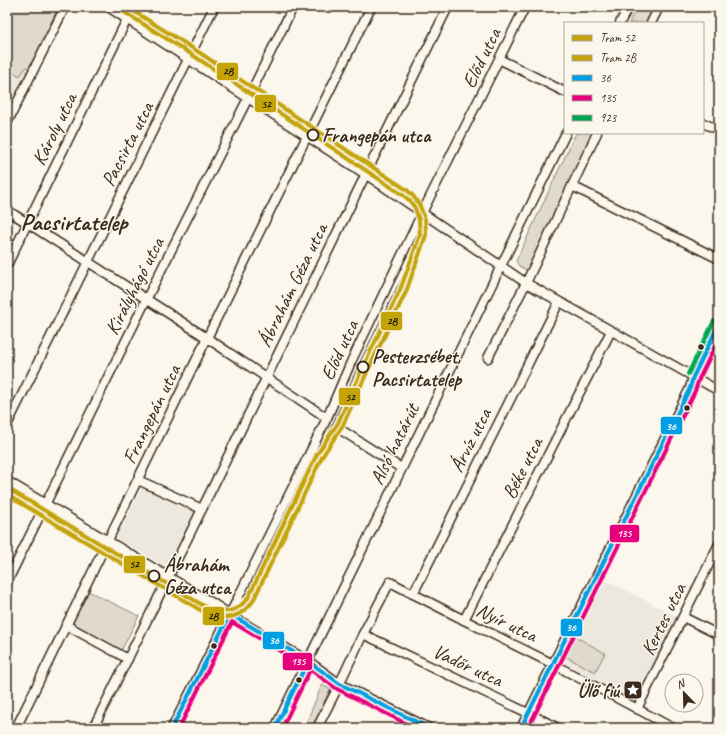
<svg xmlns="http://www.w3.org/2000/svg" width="726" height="735" font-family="Caveat,sans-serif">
<rect width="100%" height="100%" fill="#fbf7ec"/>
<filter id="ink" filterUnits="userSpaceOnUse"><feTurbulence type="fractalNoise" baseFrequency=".025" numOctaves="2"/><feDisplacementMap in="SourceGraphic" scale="8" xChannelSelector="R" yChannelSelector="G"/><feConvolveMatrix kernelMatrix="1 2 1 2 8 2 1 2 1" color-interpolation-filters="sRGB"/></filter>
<g filter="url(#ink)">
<!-- built -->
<g fill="#ede8dd">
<path d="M7,57l23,12 -23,43z"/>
<path d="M143,485l54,25 -30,55 -2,1 -49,-28z"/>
<path d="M602,578l78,40 -45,82 -74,-39z"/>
</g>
<!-- green -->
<g fill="#dfd9ce" stroke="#8d8276">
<path d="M7,7h51l-28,62 -4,-2 -6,9 -13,-7z"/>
<path d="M636,7h21l-8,16h-20z"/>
<path d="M576,133h20l-66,137h-4l-7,-4 -3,-5z"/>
<path d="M88,591l51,25 -18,35 -51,-25z"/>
<path d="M576,637l29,16 -10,19 -29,-15z"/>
<path d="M322,685l8,4 -17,39h-9z"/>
</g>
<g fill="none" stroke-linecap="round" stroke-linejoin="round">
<defs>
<g id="minor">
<path d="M108,7l257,167 161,109 193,108"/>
<path d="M620,23l8,-16"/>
<path d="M651,23l8,-16"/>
<path d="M499,59l66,33"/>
<path d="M7,123l58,-116"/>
<path d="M703,123l16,7"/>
<path d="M572,186l147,73"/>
<path d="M7,210l200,128 120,80"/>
<path d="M7,265l126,-258"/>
<path d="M488,358l38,-75 71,-150"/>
<path d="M7,425l207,-418"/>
<path d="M341,430l60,38"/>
<path d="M138,480l64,29"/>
<path d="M7,481l207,123 26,17 68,40 32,23 89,44"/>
<path d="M7,582l139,-282 100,-198 47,-95"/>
<path d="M413,594l146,-292"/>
<path d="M683,617l36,18"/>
<path d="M464,620l147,-289"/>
<path d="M66,625l62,34"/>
<path d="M363,634l165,79 30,15"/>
<path d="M637,709l82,-165"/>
<path d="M16,728l191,-390 164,-331"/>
<path d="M93,728c121,-239 236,-481 355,-721"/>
<path d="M172,728l58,-114 97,-196 24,-56 71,-149 103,-206"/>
<path d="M275,728l291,-595"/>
<path d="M317,728l19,-37 27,-57 27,-52 74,38 89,44 120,64"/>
<path d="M521,728l169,-340 3,-11 26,-53"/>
</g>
</defs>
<!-- minor casing -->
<use href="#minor" stroke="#3b2a1e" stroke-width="11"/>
<!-- minor -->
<use href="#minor" stroke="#fbf7ec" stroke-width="8"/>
<!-- tram -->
<path stroke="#3b2a1e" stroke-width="1" d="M317,454l17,-33 25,-57 55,-111"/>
<defs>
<g id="bus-1">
<path d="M172,728l58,-114 78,47 32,23 89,44"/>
<path d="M275,728l33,-67"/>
<path d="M521,728l169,-340 3,-11 26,-53"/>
</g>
<g id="bus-2">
<path d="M179,728l53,-106 73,44 32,23 78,39"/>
<path d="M282,728l31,-64"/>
<path d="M528,728l167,-337 4,-12 20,-41"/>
</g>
<path id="bus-3" d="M688,374l26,-53"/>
</defs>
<!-- bus-1 casing -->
<use href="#bus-1" stroke="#fbf7ec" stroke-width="7"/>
<!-- bus-2 casing -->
<use href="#bus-2" stroke="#fbf7ec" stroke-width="7"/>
<!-- bus-3 casing -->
<use href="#bus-3" stroke="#fbf7ec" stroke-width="7"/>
<!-- bus-1 -->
<use href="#bus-1" stroke="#009ee3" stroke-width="4"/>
<!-- bus-2 -->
<use href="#bus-2" stroke="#e5007d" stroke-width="4"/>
<!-- bus-3 -->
<use href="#bus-3" stroke="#00a651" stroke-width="4"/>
<defs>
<path id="tram-1" d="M7,488l202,121c17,5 28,3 39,-11l69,-144 21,-31 25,-56 37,-77 20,-55 -1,-15 -4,-12 -5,-7 -7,-6 -212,-141 -75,-47"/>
<path id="tram-2" d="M7,495l200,119c19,7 34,4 46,-13l69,-144 21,-32 25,-55 38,-78 20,-57 -1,-16 -5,-13 -6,-9 -7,-7 -213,-141 -67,-42"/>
</defs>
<!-- tram-1 casing -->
<use href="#tram-1" stroke="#fbf7ec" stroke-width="7"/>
<!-- tram-2 casing -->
<use href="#tram-2" stroke="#fbf7ec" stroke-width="7"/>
<!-- tram-1 -->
<use href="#tram-1" stroke="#c4a409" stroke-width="4"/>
<!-- tram-2 -->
<use href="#tram-2" stroke="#c4a409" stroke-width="4"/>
</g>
</g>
<!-- icons -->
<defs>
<symbol id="sight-square" viewBox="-11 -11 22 22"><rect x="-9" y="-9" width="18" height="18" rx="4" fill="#3b2a1e" stroke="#fbf7ec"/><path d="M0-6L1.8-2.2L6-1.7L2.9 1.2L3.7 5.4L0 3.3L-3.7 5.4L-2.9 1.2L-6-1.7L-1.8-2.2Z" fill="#fff"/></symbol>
</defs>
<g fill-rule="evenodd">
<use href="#sight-square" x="622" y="679" width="22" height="22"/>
</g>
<!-- markers -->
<g fill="#fbf7ec" stroke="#3b2a1e" stroke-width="2">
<circle cx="313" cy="135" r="5.5"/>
<circle cx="363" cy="367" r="5.5"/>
<circle cx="154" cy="576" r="5.5"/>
</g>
<g fill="#3b2a1e" stroke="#fbf7ec" stroke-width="1.5">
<circle cx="701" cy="347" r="3.5"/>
<circle cx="687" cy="408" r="3.5"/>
<circle cx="214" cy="646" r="3.5"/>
<circle cx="299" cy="680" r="3.5"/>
</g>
<g text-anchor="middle" stroke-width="3" stroke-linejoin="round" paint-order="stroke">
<!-- street labels -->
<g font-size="20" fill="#3b2a1e" stroke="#fbf7ec">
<text transform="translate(481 58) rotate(-64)" y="7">Előd utca</text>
<text transform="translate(54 129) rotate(-64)" y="7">Károly utca</text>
<text transform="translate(127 144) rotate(-63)" y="7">Pacsirta utca</text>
<text transform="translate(292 285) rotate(-64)" y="7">Ábrahám Géza utca</text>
<text transform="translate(134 286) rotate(-63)" y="7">Királyhágó utca</text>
<text transform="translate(339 350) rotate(-65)" y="7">Előd utca</text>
<text transform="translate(151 414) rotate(-64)" y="7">Frangepán utca</text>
<text transform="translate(470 440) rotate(-63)" y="7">Árvíz utca</text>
<text transform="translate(394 444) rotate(-64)" y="7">Alsó határút</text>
<text transform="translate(522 468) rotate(-63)" y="7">Béke utca</text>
<text transform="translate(663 619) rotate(-64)" y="7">Kertes utca</text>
<text transform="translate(507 622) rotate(26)" y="7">Nyír utca</text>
<text transform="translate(468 665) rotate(25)" y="7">Vadőr utca</text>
</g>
<!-- stop labels -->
<g font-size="20" font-weight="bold" fill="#3b2a1e" stroke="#fbf7ec" text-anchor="start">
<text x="322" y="142">Frangepán utca</text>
<text x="372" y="363">Pesterzsébet,<tspan x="372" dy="23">Pacsirtatelep</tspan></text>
<text x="164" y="571">Ábrahám<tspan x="164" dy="23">Géza utca</tspan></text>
</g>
<!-- poi labels -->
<g font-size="20" font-weight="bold" fill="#3b2a1e" stroke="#fbf7ec" text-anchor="end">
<text x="619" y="697">Ülő fiú</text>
</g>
<!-- district labels -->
<g font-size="24" font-weight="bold" fill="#3b2a1e" stroke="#fbf7ec">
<text x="74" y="230">Pacsirtatelep</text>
</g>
</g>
<g stroke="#fbf7ec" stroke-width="1.5">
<rect x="216" y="62" width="23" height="19" rx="4" fill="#c4a409"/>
<rect x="254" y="94" width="23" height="19" rx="4" fill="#c4a409"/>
<rect x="380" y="311" width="23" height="20" rx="4" fill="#c4a409"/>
<rect x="338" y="387" width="23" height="19" rx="4" fill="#c4a409"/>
<rect x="660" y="416" width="23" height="19" rx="4" fill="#009ee3"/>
<rect x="609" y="524" width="31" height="19" rx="4" fill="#e5007d"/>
<rect x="123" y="555" width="23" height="19" rx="4" fill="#c4a409"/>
<rect x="202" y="606" width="23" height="20" rx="4" fill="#c4a409"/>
<rect x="560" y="618" width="23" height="19" rx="4" fill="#009ee3"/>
<rect x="262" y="631" width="23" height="19" rx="4" fill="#009ee3"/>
<rect x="282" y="652" width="31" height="19" rx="4" fill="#e5007d"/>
</g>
<g font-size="11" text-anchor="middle" font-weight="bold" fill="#fff">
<text x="671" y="430">36</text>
<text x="624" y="537">135</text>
<text x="571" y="631">36</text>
<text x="274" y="644">36</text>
<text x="298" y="665">135</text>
</g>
<g font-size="11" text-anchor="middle" font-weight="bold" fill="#111">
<text x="228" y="75">2B</text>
<text x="266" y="108">52</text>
<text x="392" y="325">2B</text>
<text x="350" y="401">52</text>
<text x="134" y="568">52</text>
<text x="213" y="620">2B</text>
</g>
<!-- margin -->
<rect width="726" height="735" fill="none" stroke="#fbf7ec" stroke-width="24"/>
<rect x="12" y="12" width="702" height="711" fill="none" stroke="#3b2a1e" stroke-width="1.5" filter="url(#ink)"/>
<!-- legend -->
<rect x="564" y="22" width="140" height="112" fill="#fbf7ec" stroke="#aea59a"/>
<rect x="572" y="35" width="20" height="6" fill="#c4a409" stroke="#aea59a"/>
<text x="600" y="42" font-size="12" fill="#3b2a1e">Tram 52</text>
<rect x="572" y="55" width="20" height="6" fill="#c4a409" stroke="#aea59a"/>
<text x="600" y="62" font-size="12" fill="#3b2a1e">Tram 2B</text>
<rect x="572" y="75" width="20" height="6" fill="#009ee3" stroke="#aea59a"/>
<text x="600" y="82" font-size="12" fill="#3b2a1e">36</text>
<rect x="572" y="95" width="20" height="6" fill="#e5007d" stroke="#aea59a"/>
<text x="600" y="102" font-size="12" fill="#3b2a1e">135</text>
<rect x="572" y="115" width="20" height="6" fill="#00a651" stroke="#aea59a"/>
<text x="600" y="122" font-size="12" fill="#3b2a1e">923</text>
<!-- north arrow -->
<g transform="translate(684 693) rotate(337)"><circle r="19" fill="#fbf7ec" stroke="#aea59a"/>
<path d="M0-3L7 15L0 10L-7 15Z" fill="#3b2a1e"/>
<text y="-6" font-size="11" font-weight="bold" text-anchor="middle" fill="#3b2a1e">N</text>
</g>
</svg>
